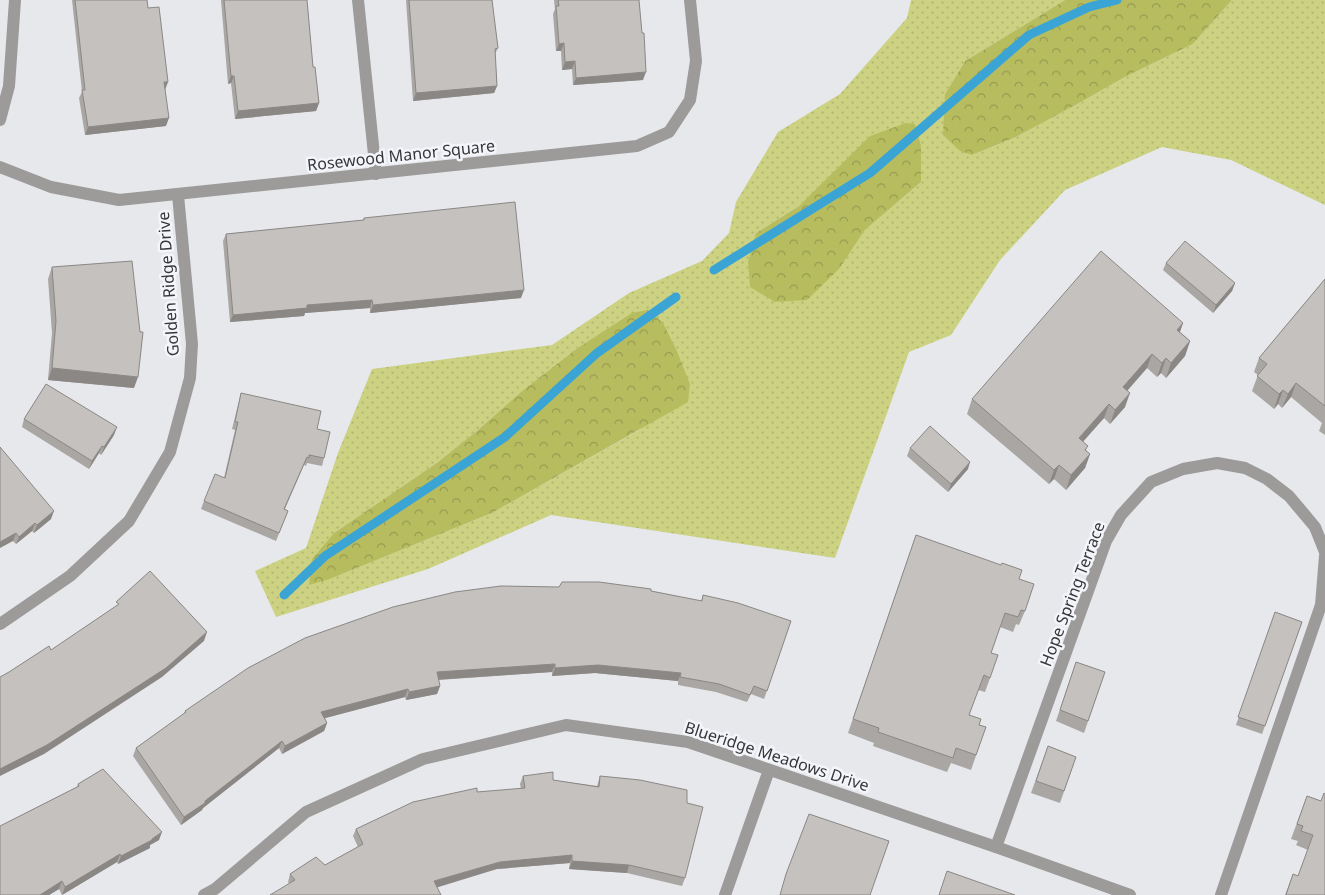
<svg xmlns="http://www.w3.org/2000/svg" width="1325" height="895" font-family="'Noto Sans',sans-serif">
<defs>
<pattern id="grass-dots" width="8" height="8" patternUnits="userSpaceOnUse" patternTransform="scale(1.25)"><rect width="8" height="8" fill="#ccd281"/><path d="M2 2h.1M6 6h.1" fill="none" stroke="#b0b570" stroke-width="1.8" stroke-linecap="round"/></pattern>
<pattern id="forest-crowns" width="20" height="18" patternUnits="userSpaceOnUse" patternTransform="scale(1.25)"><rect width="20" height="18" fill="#b7bd5f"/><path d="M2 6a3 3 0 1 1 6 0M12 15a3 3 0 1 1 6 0" fill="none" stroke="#969a4f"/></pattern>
</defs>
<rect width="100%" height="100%" fill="#e6e8ec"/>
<!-- grass -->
<path fill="url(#grass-dots)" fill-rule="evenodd" d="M911,0h154l-100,61 -20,33 27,61 44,-18 58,-31 51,-29 68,-33 39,-44h93v205l-94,-45 -69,-13 -97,43 -65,70 -49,75 -42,17 -74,206 -284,-43 -123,54 -152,48 -21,-46 51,-23 32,-95 34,-84 180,-24 77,-52 73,-32 27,-28 7,-31 42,-70 62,-38 67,-76zM828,179l93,3 -57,49 -108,2 43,-27zM632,314l9,115 -149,84 -162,66 4,-46 104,-71 41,-33 43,-38 54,-42z"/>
<!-- forest -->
<g fill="url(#forest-crowns)">
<path d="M1065,0h167l-39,44 -68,33 -51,29 -58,31 -44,18 -12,-4 -17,-16 2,-41 20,-33z"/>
<path d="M906,123l9,1 6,22v36l-57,49 -25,38 -32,31 -32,2 -25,-15 -2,-25 8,-29 43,-27 71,-70z"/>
<path d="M648,310l15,13 13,26 14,35 -2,18 -196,111 -162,66 -21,6 3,-26 22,-26 104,-71 41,-33 43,-38 54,-42 56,-36z"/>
</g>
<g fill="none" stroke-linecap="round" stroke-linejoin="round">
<!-- stream -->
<g stroke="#3aa5d5" stroke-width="9">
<path d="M714,270l156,-97 159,-138 60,-28 28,-7"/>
<path d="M284,595l41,-39 180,-119 92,-84 79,-56"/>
</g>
<!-- street -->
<g stroke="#9c9b99" stroke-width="12">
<path d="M358,0l18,174"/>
<path d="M0,120l9,-34 6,-86"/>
<path d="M0,167l51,20 68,13 518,-54 32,-14 21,-32 6,-39 -6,-61"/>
<path d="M0,624l70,-48 59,-55 41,-69 20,-74 2,-34 -14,-149"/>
<path d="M996,847l110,-306 15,-26 30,-33 32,-13 34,-6 28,5 22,11 22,17 26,31 10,25"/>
<path d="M204,895l11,-6 91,-77 117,-53 143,-34 122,17 308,105 134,48"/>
<path d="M725,895l44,-125"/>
<path d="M1221,895l100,-290 4,-49"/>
</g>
</g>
<!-- wall -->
<g fill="#a9a6a3">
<path d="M72,0h75l1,8 17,81 1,37 -81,9 -6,-37 3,-6z"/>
<path d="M221,0h86l6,67 6,36 -3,8 -81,8 -4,-36 -3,1z"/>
<path d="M406,0h86l6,48 -3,6 2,32 -3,7 -81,8z"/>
<path d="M554,0h85l4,80 -70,5 -1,-16 -10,1 -1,-19h-5l-3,-37 2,-5z"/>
<path d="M364,218l157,80 -151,15v-5l-65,5 -1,3 -74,6 -7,-81 3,-7 137,-14z"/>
<path d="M1166,263l69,20 -3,8 -19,22 -50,-43z"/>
<path d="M52,267l82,121 -86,-8 4,-47 -4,-54z"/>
<path d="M1325,279v156l-6,-4 3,-8 -31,-26 -9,11 -4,-4 -4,5 -22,-18 6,-16 -4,-3 5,-14z"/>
<path d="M1183,323l-3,9 10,9 -5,15 -19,22 -5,-5 -4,4 -10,-9 -19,22 -3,17 -15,17 -6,-6 -21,23 4,11 3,2 -5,14 -19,22 -12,-11 -5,5 -82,-70 5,-15z"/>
<path d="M241,393l76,36 7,29 -2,8 -15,-3 -1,3 -2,-1 -19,44 3,2 -12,30 -75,-32 3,-8 20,-23 11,-48 -3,-1z"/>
<path d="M24,419l90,16 -13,20 -2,-2 -10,16 -67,-42z"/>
<path d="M0,447l51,72 -17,14 -2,-2 -16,13 -3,-3z"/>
<path d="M910,448l58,21 -20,23 -41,-36z"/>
<path d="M916,535l109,76 -6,14 -3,-1 -3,8 -13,-5 -9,26 -1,25 -5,14 -7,-2 -9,25 10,10 7,2 -15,43 -20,-7 -4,9 -74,-26 1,-3 -26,-10z"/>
<path d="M651,591l50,10 2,-6 88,26 -27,78 -13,-5 -4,8 -31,-10 -38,-7v-4l-83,-8 -43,3v-4l-114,8 2,6 -3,8 -31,6 -1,-3 -80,21 2,5 -3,8 -42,23 -3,-6 -76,60 -1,2 -21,15 -48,-69 3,-8 48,-34 1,-3z"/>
<path d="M1275,612l27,10 -40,112 -26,-9z"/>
<path d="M1076,662l29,10 -21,61 -28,-12z"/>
<path d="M1048,746l28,11 -16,46 -29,-10z"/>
<path d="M523,776l74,10 3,-10 85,102 -3,8 -55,-13 -58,-4 1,-6 -73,6 -208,14 -1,-1 2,-8 35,-9 33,-18 -5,-11 3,-7 121,-37 44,-3 -1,-5z"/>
<path d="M78,784l81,56 -9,5v3l-32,16 -1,-2 -55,33 -3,-6 -10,6h-49l10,-74 67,-34z"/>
<path d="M1307,796l14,5 4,94h-40l8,-21 5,2 10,-26 -12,-5 2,-4 -7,-2z"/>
</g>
<!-- shaded-wall -->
<g fill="#8a8785">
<path d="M564,43l-3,8h-5l3,-7z"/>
<path d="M575,61l-3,8 -10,1 3,-8z"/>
<path d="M646,72l-3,8 -70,5 3,-7z"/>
<path d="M231,76h3l-3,7 -3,1z"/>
<path d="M164,82h4l-3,8z"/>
<path d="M497,86l-3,7 -81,8 3,-8z"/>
<path d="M319,103l-3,8 -81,8 3,-8z"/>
<path d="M169,118l-3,8 -81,9 3,-8z"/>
<path d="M1235,283l-3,8 -19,22 3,-8z"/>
<path d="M524,290l-3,8 -151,15 3,-8z"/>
<path d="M372,300l-2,8 -65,5 -1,3 -74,6 3,-7 74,-10z"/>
<path d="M1183,323l-5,14 -1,-7z"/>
<path d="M1190,341l-5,15 -19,22 5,-15z"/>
<path d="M1152,354l-5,14 -29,33 5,-14z"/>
<path d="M1166,358l-5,15 -4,4 5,-14z"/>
<path d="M52,368l86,9 -4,11 -86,-8z"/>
<path d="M1296,383l-5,14 -9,11 6,-14z"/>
<path d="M1283,390l-5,14 -4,5 5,-15z"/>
<path d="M1130,393l-5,14 -15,17 5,-14z"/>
<path d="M1109,404l-5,14 -30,34 5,-14z"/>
<path d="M117,427l-3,8 -13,20 3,-8z"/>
<path d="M102,446l-3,7 -10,16 3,-8z"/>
<path d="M1090,454l-5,14 -19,22 5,-15z"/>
<path d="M970,462l-2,7 -20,23 3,-8z"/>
<path d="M1059,465l-5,14 -5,5 5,-14z"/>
<path d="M54,511l-3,8 -17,14 3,-8z"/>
<path d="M35,523l-3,8 -16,13 3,-7z"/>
<path d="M16,533l-3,8 -13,7v-6z"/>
<path d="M207,632l-3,9 -42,36 -118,77 -44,22v-7z"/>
<path d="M555,664l-3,8 -118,8 3,-8z"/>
<path d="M598,665l83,8 -3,8 -83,-8 -43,3 3,-8z"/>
<path d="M440,686l-3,8 -31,6 3,-8z"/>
<path d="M408,689l-3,8 -87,23 3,-8z"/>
<path d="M327,723l-3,8 -42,23 3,-8z"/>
<path d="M282,741l-3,7 -76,60 -1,2 -21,15 3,-8z"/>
<path d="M162,832l-3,8 -9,5v3l-32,16 3,-8z"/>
<path d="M120,854l-3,8 -55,33 3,-8z"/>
<path d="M572,855l-2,8 -73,6 -65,20 2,-8 66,-19z"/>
<path d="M572,861l57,4 -2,8 -58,-4z"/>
<path d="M62,881l-3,8 -10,6h-9z"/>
</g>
<!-- building -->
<g fill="#c5c1be" stroke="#8a8785">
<path d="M75,0h72l1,8 11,-1 9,75h-4l5,36 -81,9 -6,-37h3z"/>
<path d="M224,0h83l6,67h2l4,36 -81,8 -4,-35h-3z"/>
<path d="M409,0h83l6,48 -3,1 2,37 -81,7z"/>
<path d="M558,0h81l3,33h2l2,39 -70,6 -1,-17 -10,1 -1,-19 -5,1 -3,-38h3z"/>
<path d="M515,202l9,88 -151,15 -1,-5 -65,5v3l-74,7 -7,-81 138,-14v-2z"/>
<path d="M1185,241l50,42 -19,22 -50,-42z"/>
<path d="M1101,251l82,72 -6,7 13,11 -19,22 -5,-5 -4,5 -10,-9 -29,33 7,6 -15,17 -6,-6 -30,34 9,8 -3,4 5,4 -19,21 -12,-10 -5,5 -82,-71z"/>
<path d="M132,261l8,71h3l-5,45 -86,-9 4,-47 -4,-54z"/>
<path d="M1325,279v127l-29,-23 -8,11 -5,-4 -4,4 -22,-18 10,-12 -8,-6z"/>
<path d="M46,384l71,43 -13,20 -2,-1 -10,15 -68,-42z"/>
<path d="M241,393l80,18 -4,18 13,3 -6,26 -15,-3v3l-2,-1 -23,52 4,2 -9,22 -75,-32 11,-27 10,4 13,-56h-3z"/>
<path d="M930,426l40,36 -19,22 -41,-36z"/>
<path d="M0,447l54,64 -17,14 -2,-2 -16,14 -3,-4 -16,9z"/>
<path d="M916,535l85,30 1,-2 20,7 -3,9 15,5 -9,27 -4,-1 -3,7 -13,-4 -14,40 7,2 -8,23 -6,-3 -15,40 12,4 -2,6 7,2 -10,28 -20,-7 -3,10 -75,-26 1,-4 -26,-9z"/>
<path d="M150,571l57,61 -41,36 -119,77 -47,24v-92l9,-5 40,-26 2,4 68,-46 -3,-2z"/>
<path d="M562,582h37l52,7v2l51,10 1,-6 35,8 53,18 -24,70 -13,-5 -4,9 -31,-11 -39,-7 1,-4 -83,-8 -43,3v-4l-118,8 3,14 -31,6 -1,-3 -87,23 6,11 -42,23 -3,-5 -77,60v2l-21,14 -48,-69 50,-36 -1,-1 63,-43 57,-30 88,-31 62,-15 46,-6 58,1z"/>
<path d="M1275,612l27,10 -37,104 -27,-9z"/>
<path d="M1076,662l29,10 -17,49 -28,-11z"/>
<path d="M1048,746l28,11 -12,34 -28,-10z"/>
<path d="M103,769l59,63 -10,7v1l-31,16 -1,-2 -55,33 -3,-6 -22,14h-40v-69l10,-5 69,-35 -1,-2z"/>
<path d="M553,772v8l46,7 1,-11 40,4 47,10v13l16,4 -18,71 -56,-13 -57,-4v-6l-72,7 -66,19 7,14h-171l25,-15 -5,-6 26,-17 9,8 38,-21 -7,-15 57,-27 64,-14v4l48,-4 -2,-12z"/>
<path d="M1324,793l1,1v101h-39l7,-21 5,2 15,-41 -12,-4 2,-5 -6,-2 10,-28 14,5z"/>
<path d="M809,814l80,27 -19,54h-90l6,-21z"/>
<path d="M947,871l68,24h-76z"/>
</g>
<g text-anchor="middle" stroke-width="5" stroke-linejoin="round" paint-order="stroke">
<!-- street labels -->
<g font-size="16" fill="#363739" stroke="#f3f5fa">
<text transform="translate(401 155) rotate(-6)" y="6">Rosewood Manor Square</text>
<text transform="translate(168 284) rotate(-94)" y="6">Golden Ridge Drive</text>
<text transform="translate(1072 594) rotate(-69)" y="6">Hope Spring Terrace</text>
<text transform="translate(777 756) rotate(18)" y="6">Blueridge Meadows Drive</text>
</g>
</g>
</svg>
